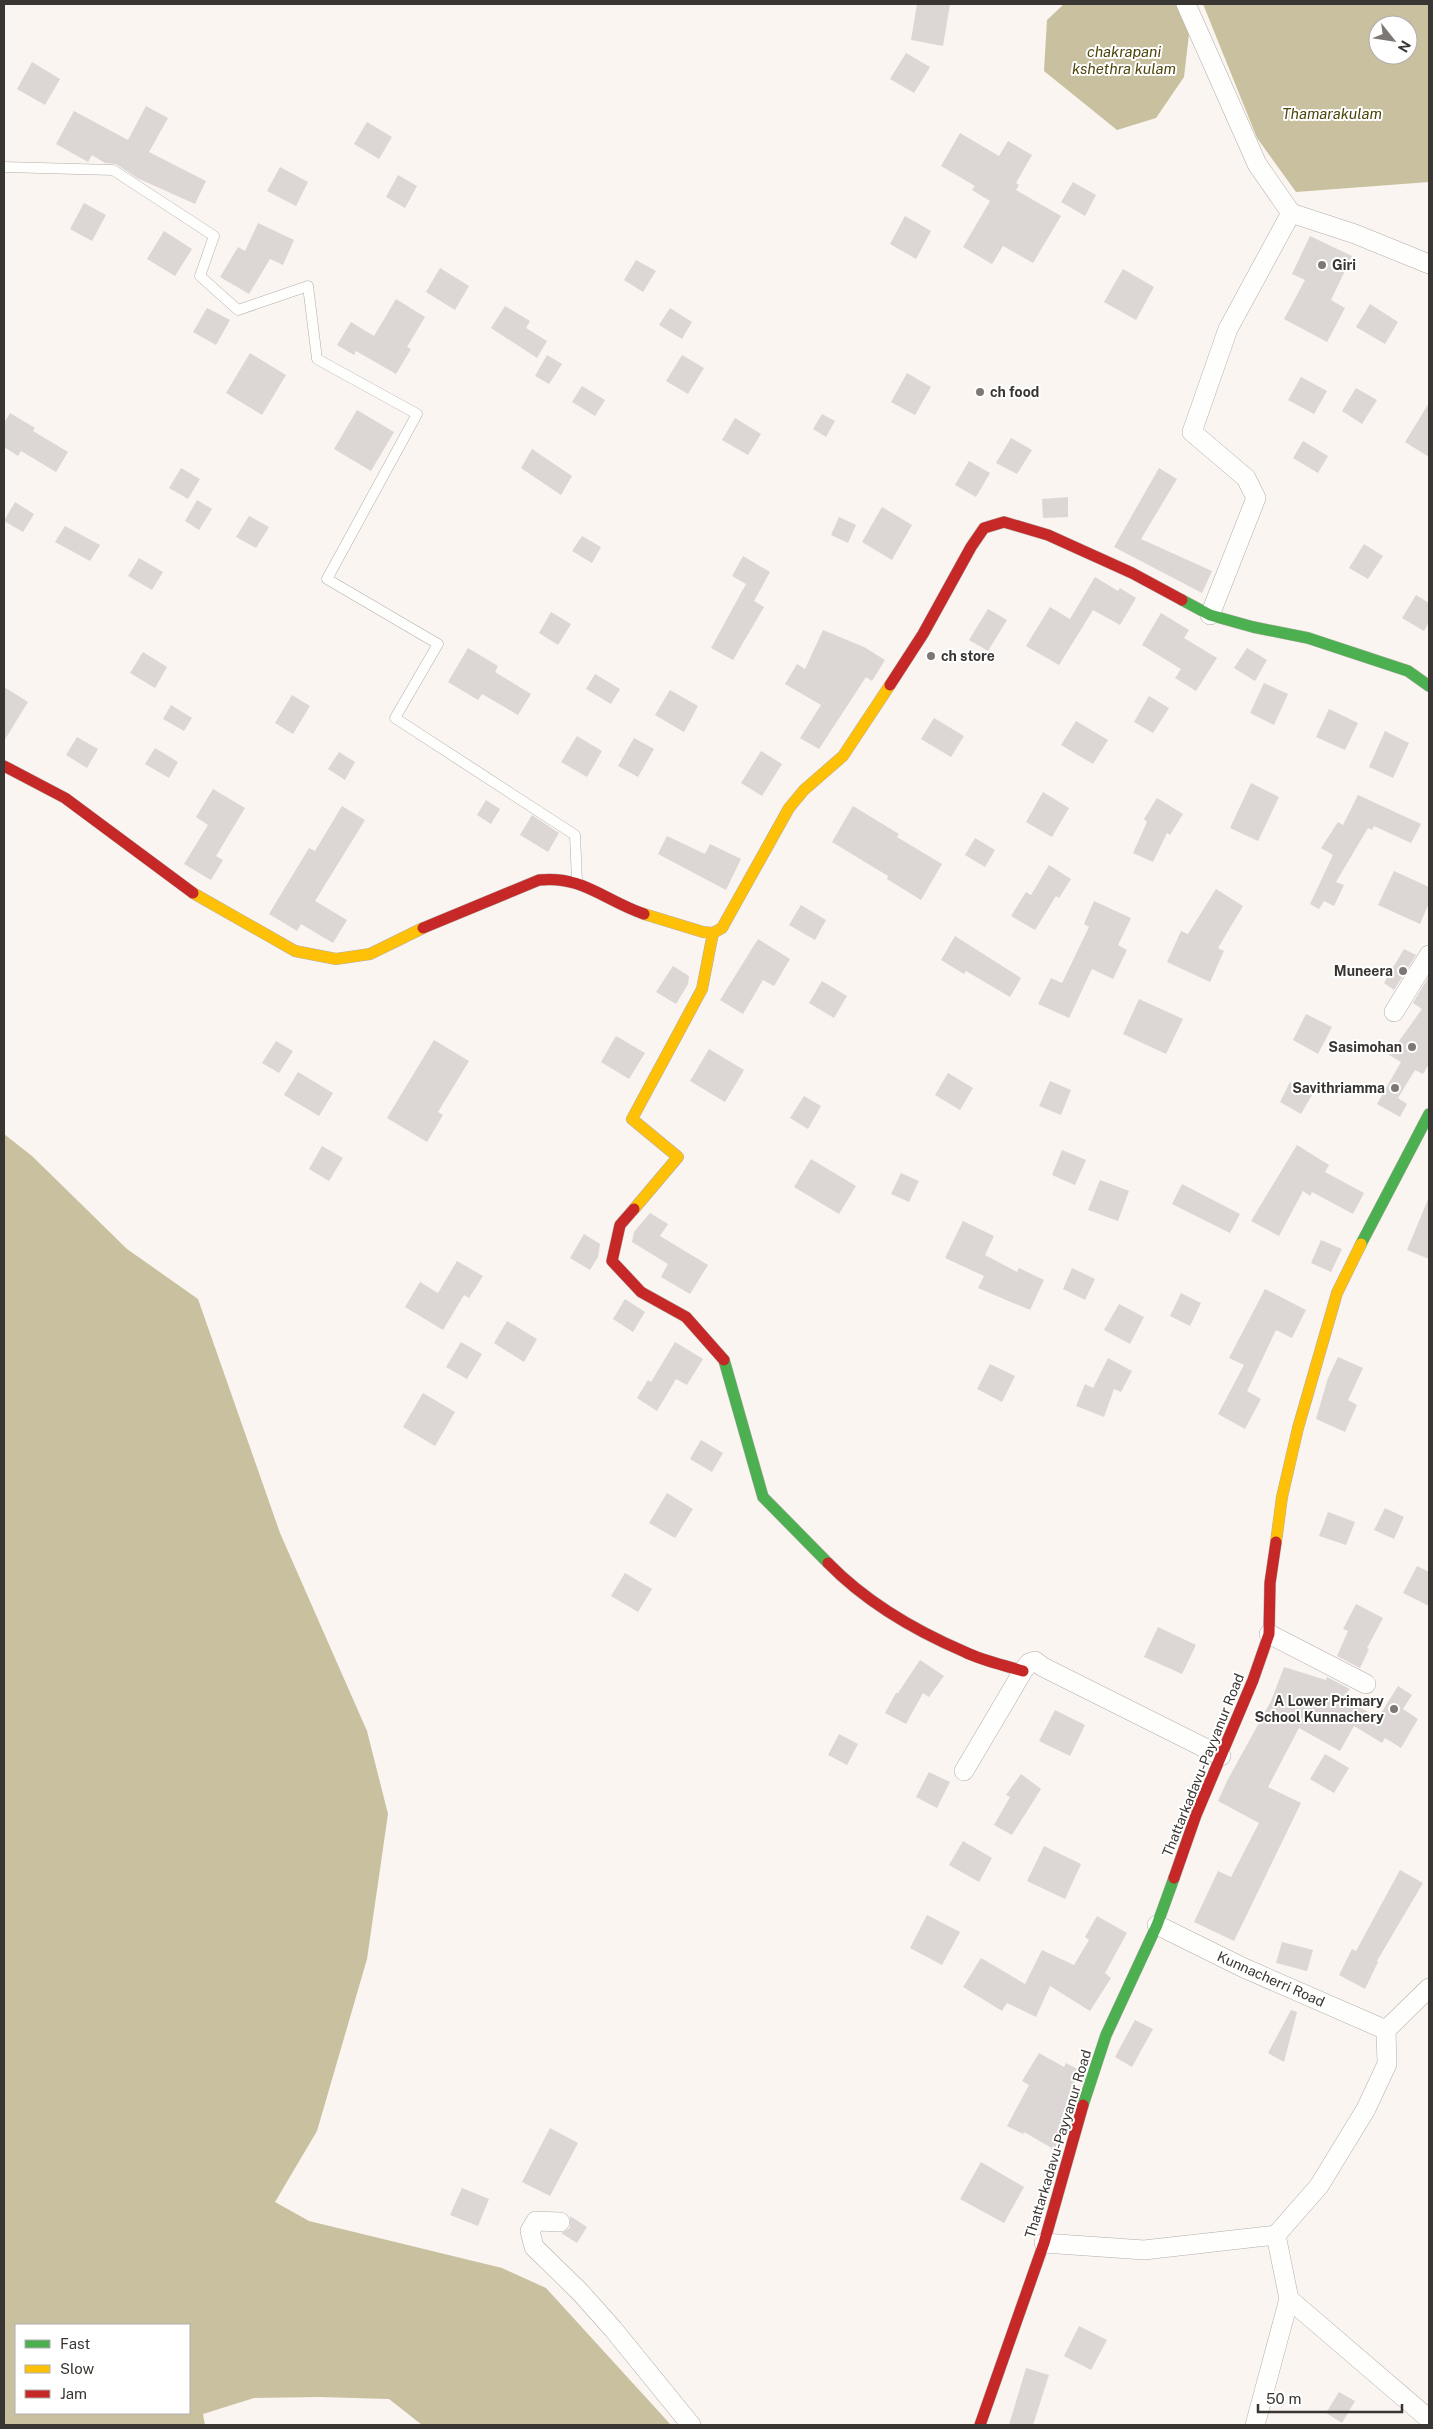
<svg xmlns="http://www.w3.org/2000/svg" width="1433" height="2429" font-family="'Public Sans',sans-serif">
<rect width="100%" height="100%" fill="#faf5f0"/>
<!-- water -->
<g fill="#c8c09f" fill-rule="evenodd">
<path d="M1064,4h112l13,30 -5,43 -28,41 -39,12 -73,-59 3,-51z"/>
<path d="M1203,4h226v178l-133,10 -39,-54zM1378,25h30v30h-30z"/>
<path d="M4,1134l28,22 95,93 71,50 82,234 87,198 21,83 -21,145 -50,172 -42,71 34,19 193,47 44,20 125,137h-249l-33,-26 -70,-2 -65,1 -51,16 2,11h-201zM16,2325h173v88h-173z"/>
</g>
<!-- building -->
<g fill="#dcd7d4">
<path d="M917,4h33l-7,42 -32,-6z"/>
<path d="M906,53l24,14 -16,26 -24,-14z"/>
<path d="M32,62l28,17 -15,26 -28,-16z"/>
<path d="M146,106l22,12 -19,34 57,29 -11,23 -58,-26 -21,-14 -11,-1 -13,-8 -4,7 -32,-18 18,-33 54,29z"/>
<path d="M367,122l25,15 -13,22 -25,-15z"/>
<path d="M960,133l39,23 9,-15 24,14 -16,28 3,2 -3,5 45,26 -28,47 -30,-17 -11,18 -29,-17 27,-46 -18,-11 3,-4 -34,-20z"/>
<path d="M280,167l28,15 -12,24 -29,-15z"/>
<path d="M398,175l19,11 -12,22 -19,-11z"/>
<path d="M1073,182l23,13 -11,21 -24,-14z"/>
<path d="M84,203l22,12 -14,26 -22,-12z"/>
<path d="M905,216l26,15 -15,28 -26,-15z"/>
<path d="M258,223l36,17 -11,25 -13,-6 -21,35 -29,-17 18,-30 7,4z"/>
<path d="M164,231l28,18 -17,27 -28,-17z"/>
<path d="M1310,236l42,20 -21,44 14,8 -18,34 -43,-23 21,-39 -13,-6z"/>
<path d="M636,260l20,11 -13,21 -19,-12z"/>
<path d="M440,268l29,18 -14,24 -29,-18z"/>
<path d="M1123,269l31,18 -18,33 -32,-18z"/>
<path d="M396,299l29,18 -18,30 4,2 -15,25 -40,-23 -2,4 -17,-10 14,-23 23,14z"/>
<path d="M1370,304l28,18 -13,22 -29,-17z"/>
<path d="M505,306l25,15 -4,7 21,13 -10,17 -46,-30z"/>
<path d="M207,308l23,12 -14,25 -23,-13z"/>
<path d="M670,308l22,14 -10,17 -23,-14z"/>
<path d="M250,353l36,22 -24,40 -36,-22z"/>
<path d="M547,355l15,9 -13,20 -14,-8z"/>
<path d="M682,355l22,13 -16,26 -22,-13z"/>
<path d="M907,373l24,14 -16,28 -24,-13z"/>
<path d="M1301,377l26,14 -13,23 -26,-14z"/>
<path d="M582,386l23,14 -10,16 -23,-14z"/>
<path d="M1356,388l21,12 -15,24 -20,-13z"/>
<path d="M1429,403v54l-24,-15z"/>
<path d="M357,410l37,22 -23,39 -37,-22z"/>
<path d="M10,413l25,15 -2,3 35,21 -12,20 -35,-21 -3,5 -14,-9v-24z"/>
<path d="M822,414l13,7 -9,16 -13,-8z"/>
<path d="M735,418l26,16 -13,21 -26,-15z"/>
<path d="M1011,438l21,12 -15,24 -21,-11z"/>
<path d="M1303,441l25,15 -10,17 -25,-15z"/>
<path d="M532,449l40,27 -11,19 -40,-27z"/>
<path d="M969,461l21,12 -14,24 -21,-12z"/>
<path d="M181,468l19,11 -12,20 -19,-11z"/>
<path d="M1159,468l18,11 -36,60 71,32 -10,22 -88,-46z"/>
<path d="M1068,497v20l-25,1 -1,-19z"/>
<path d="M197,500l15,9 -13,21 -14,-9z"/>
<path d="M15,502l19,12 -11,18 -19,-11z"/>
<path d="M882,507l30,18 -20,35 -30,-18z"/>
<path d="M249,516l20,11 -13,21 -20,-11z"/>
<path d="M839,517l17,8 -8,18 -17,-8z"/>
<path d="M65,526l35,19 -10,16 -35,-19z"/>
<path d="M582,536l19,11 -9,16 -20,-12z"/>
<path d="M1364,544l19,12 -15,23 -19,-11z"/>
<path d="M743,556l27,16 -16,29 10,6 -31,53 -22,-12 35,-64 -14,-8z"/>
<path d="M139,558l24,14 -11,18 -24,-14z"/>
<path d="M1095,577l23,14 2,-3 16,10 -16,27 -27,-15 -34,55 -33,-19 24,-39 20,12z"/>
<path d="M1416,595l13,8v19l-5,9 -22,-13z"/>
<path d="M988,609l19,11 -19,31 -19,-11z"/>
<path d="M551,612l20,12 -13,21 -19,-12z"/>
<path d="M1161,613l28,17 -5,8 33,20 -21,33 -21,-13 6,-9 -39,-24z"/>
<path d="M823,630l41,17 21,13 -13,21 -6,-4 -47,72 -19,-11 21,-33 -36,-21 12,-20 8,5z"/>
<path d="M468,648l30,18 -3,6 36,22 -13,21 -36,-21 -4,6 -30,-18z"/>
<path d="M1247,648l20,12 -12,21 -21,-13z"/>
<path d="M143,652l24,15 -12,21 -25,-15z"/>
<path d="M595,674l25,15 -9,15 -25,-15z"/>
<path d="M1264,683l24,11 -14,31 -24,-12z"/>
<path d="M4,687l24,15 -24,39z"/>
<path d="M670,690l28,16 -14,26 -29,-17z"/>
<path d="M292,695l18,11 -17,28 -18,-11z"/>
<path d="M1149,696l20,12 -16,25 -19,-11z"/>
<path d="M171,705l21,13 -8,13 -21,-12z"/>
<path d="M1329,709l29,14 -13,27 -29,-13z"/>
<path d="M934,718l30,18 -13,21 -30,-18z"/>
<path d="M1076,721l32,19 -15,24 -32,-19z"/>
<path d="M1385,731l24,12 -16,35 -24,-11z"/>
<path d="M577,736l25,15 -15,26 -26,-15z"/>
<path d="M77,737l21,12 -11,19 -21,-13z"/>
<path d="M634,738l20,11 -16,28 -20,-11z"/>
<path d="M155,748l23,14 -9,16 -24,-14z"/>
<path d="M761,751l21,13 -20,32 -21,-13z"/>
<path d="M339,752l16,10 -10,18 -17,-11z"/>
<path d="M1251,783l28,14 -21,44 -28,-13z"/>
<path d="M213,789l32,19 -29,48 7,4 -12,20 -27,-16 24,-39 -12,-8z"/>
<path d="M1043,792l26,16 -17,29 -26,-15z"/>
<path d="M1358,795l63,29 -10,19 -37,-17 -2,4 -4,-2 -32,54 8,3 -10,21 -10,-5 -5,8 -9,-5 23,-49 -12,-7 17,-26 5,3z"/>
<path d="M1157,798l26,16 -13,21 -3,-2 -14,29 -20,-9 14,-31 -3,-3z"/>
<path d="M486,800l14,9 -9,15 -14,-9z"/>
<path d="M342,806l23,14 -50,81 32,19 -14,23 -32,-19 -4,7 -28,-17 40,-66 6,3z"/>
<path d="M853,806l46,28 -2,3 45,27 -21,36 -34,-21 1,-3 -56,-34z"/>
<path d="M532,815l27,18 -11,19 -28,-17z"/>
<path d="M667,836l38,18 5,-10 31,15 -15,31 -68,-36z"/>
<path d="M975,838l20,12 -10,17 -20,-12z"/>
<path d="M1049,865l22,14 -12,19 -3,-2 -21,34 -24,-14 15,-24 5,3z"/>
<path d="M1394,871l35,16v16l-9,21 -42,-19z"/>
<path d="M1216,889l27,17 -25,42 6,3 -14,31 -43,-20 14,-31 7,3z"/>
<path d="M1094,901l37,17 -13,27 9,5 -14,29 -21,-10 -23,49 -31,-14 13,-26 11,5 27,-56 -5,-3z"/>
<path d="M801,905l25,15 -11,20 -26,-15z"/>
<path d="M955,936l66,42 -11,19 -44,-26 -2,3 -23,-14z"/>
<path d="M758,939l32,20 -16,27 -11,-6 -20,34 -23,-14z"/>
<path d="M1404,949l12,6 -22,35 -10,-7z"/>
<path d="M673,966l16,10 -1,8 -12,20 -20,-12z"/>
<path d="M1429,976v88l-6,10 -8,-4 -17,28 9,6 -7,13 -23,-13 24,-42 -12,-7 33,-46 -9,-6z"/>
<path d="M822,981l25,15 -13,22 -25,-15z"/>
<path d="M1139,999l44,20 -17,35 -43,-20z"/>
<path d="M1306,1014l26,13 -14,27 -25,-14z"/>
<path d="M616,1036l29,17 -16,26 -28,-17z"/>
<path d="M434,1040l35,21 -31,51 5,3 -16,27 -40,-24z"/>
<path d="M276,1041l17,10 -14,22 -17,-10z"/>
<path d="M709,1049l35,21 -19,32 -35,-21z"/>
<path d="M298,1072l35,21 -14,23 -35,-21z"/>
<path d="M948,1073l25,15 -13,22 -25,-15z"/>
<path d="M1050,1081l21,9 -10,25 -22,-9z"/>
<path d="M1290,1082l22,13 -11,19 -21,-12z"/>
<path d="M804,1096l17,10 -13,23 -18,-11z"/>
<path d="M1297,1145l32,20 -4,7 39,21 -11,21 -41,-22 -2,4 -7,-5 -24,45 -28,-15z"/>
<path d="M322,1146l21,12 -14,23 -20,-12z"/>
<path d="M1062,1150l24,10 -11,25 -23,-10z"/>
<path d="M811,1159l45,27 -17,28 -45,-27z"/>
<path d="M901,1173l18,8 -10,21 -18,-8z"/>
<path d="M1100,1180l29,11 -11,30 -30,-11z"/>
<path d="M1182,1184l58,30 -10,19 -58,-29z"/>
<path d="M1429,1197v62l-22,-9z"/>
<path d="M650,1213l18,11 -8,12 48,29 -18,29 -29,-17 7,-13 -36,-22 2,-10z"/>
<path d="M963,1221l31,15 -9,19 32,17 2,-4 25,12 -14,30 -52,-22 6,-12 -39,-18z"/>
<path d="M584,1234l16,10 -2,13 -8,13 -20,-12z"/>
<path d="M1321,1240l21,9 -11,23 -20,-9z"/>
<path d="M457,1261l26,15 -14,22 -5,-3 -21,35 -38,-23 15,-25 18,11z"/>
<path d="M1072,1268l23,11 -10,21 -22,-11z"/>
<path d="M1265,1289l41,21 -14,28 -16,-8 -29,61 14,8 -16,30 -27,-15 26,-49 -15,-7z"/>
<path d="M1181,1293l20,10 -11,23 -20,-10z"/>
<path d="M625,1299l20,13 -12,20 -20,-13z"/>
<path d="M1119,1304l25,13 -14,27 -26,-14z"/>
<path d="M507,1321l30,18 -13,23 -30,-19z"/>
<path d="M461,1342l21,12 -15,25 -21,-12z"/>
<path d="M675,1342l28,17 -16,26 -11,-6 -19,32 -20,-13 11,-18 3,2z"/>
<path d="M1338,1357l25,11 -15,32 9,5 -12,27 -29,-13 12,-41z"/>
<path d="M1108,1358l24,13 -11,21 -7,-3 -10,28 -28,-11 9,-22 8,4z"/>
<path d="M990,1364l25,12 -13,26 -25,-13z"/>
<path d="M423,1393l32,19 -20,34 -32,-19z"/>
<path d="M701,1440l22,13 -11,19 -22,-13z"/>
<path d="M667,1493l26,16 -18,29 -26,-15z"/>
<path d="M1385,1508l19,9 -10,22 -20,-9z"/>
<path d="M1328,1512l27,10 -9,23 -27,-9z"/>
<path d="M1417,1566l12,6v34l-26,-13z"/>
<path d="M625,1573l27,16 -14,23 -27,-16z"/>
<path d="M1356,1604l27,14 -16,30 2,1 -9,19 -23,-12 11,-25 -5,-2z"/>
<path d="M1158,1627l38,18 -14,29 -38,-17z"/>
<path d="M920,1660l24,16 -15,21 -6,-4 -17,31 -21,-11 11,-20h2z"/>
<path d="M1284,1667l42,13 1,-3 23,12 -7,8 35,21 20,-32 14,9 -9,14 15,10 -17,29 -16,-10 -3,5 -28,-17 -14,25 -41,-23 -31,59 33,16 -67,138 -40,-19 24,-51 13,6 28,-54 -41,-22 9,-20 44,-80z"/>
<path d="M1055,1710l30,15 -15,31 -31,-15z"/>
<path d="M839,1734l19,10 -11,21 -19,-10z"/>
<path d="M1325,1754l24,14 -15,25 -24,-14z"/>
<path d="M929,1772l21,10 -13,26 -21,-11z"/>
<path d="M1021,1774l20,15 -29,46 -18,-10 16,-28 -4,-2z"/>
<path d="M963,1841l29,17 -13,24 -30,-17z"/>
<path d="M1044,1846l37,18 -16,35 -38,-18z"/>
<path d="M1400,1870l23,13 -46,78 1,1 -13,27 -26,-14 13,-26 4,2z"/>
<path d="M927,1915l33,17 -18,33 -32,-17z"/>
<path d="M1097,1916l30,17 -22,40 6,5 -21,33 -40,-25 -14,31 -29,-14 -5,8 -39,-24 18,-29 44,26 17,-34 32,15 15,-25 -4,-3z"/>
<path d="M1282,1942l31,8 -6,21 -31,-8z"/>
<path d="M1291,2010l6,2 -13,50 -16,-9z"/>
<path d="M1135,2020l18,9 -21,38 -17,-10z"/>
<path d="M1039,2053l25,14 2,-4 13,7 -11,33 -6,12 2,2 -9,33 -31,-18 -1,2 -16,-8 22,-41 -7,-4z"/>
<path d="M550,2128l28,15 -28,53 -28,-14z"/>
<path d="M981,2162l43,25 -20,36 -44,-24z"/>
<path d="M462,2188l27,11 -11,27 -28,-11z"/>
<path d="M570,2216l17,11 -10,16 -16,-10 9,-5z"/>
<path d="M1079,2326l28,14 -16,30 -27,-14z"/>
<path d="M1026,2368l23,7 -16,50h-24z"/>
<path d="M1339,2392l16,9 -13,22 -16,-10z"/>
</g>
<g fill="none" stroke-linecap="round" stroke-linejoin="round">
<defs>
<path id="lane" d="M4,167l109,3 101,66 -14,40 38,34 70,-24 9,73 100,55 -90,165 111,65 -43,74 180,117 2,46"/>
<g id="street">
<path d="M1186,4l71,160 34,49 -63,116 -36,103 54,46 10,20 -46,117"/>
<path d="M1291,213l64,21 74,30"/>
<path d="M1394,1012l35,-57"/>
<path d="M1269,1634l97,50"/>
<path d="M964,1771l59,-100 6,-8 6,-2 8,6 178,89"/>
<path d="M1157,1925l87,43 142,62"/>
<path d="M1386,2030l43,-42"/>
<path d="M560,2222l-24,-1 -6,10 4,16 46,45 33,37 78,96"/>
<path d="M1276,2235l43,-49 47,-77 21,-45 -1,-34"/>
<path d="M1044,2243l100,7 132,-15 13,64 -34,126"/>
<path d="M1289,2299l140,120"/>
</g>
<g id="fast">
<path d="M1182,600l28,15 43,12 55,11 100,33 21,15"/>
<path d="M1361,1244l68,-130"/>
<path d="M724,1360l39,137 65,66"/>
<path d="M1083,2105l23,-70 51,-110 17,-47"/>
</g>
<g id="slow">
<path d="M193,893l102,58 41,8 34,-5 53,-26"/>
<path d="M644,914l59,18 10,1 9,-5 67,-120 15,-18 39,-34 47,-71"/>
<path d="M634,1209l44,-52 -46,-38 70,-130 11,-56"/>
<path d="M1276,1542l6,-45 16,-69 39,-135 24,-49"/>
</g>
<g id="jam">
<path d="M890,685l33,-51 48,-87 13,-19 20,-6 44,13 84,38 50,27"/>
<path d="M4,766l61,32 128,95"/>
<path d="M423,928l116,-48c43,-5 66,21 105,34"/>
<path d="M634,1209l-14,16 -8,36 29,31 45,25 38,43"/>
<path d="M828,1563c37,38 88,68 137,89 18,9 39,13 58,19"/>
<path d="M1174,1878l22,-63 57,-135 16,-46 1,-51 6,-41"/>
<path d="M980,2425l64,-182 39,-138"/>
</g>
</defs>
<!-- lane casing -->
<use href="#lane" stroke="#b2aeaa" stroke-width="11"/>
<!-- street casing -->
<use href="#street" stroke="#b2aeaa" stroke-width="20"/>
<!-- fast casing -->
<use href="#fast" stroke="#b2aeaa" stroke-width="12"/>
<!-- slow casing -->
<use href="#slow" stroke="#b2aeaa" stroke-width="12"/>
<!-- jam casing -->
<use href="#jam" stroke="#b2aeaa" stroke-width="12"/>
<!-- lane -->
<use href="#lane" stroke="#fefefd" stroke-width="10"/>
<!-- street -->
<use href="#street" stroke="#fefefd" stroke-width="19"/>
<!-- fast -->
<use href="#fast" stroke="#4caf50" stroke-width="11"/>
<!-- slow -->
<use href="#slow" stroke="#ffc107" stroke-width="11"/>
<!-- jam -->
<use href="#jam" stroke="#c62828" stroke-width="11"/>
</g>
<!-- markers -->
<g fill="#7d7874" stroke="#fff" stroke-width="2">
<circle cx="1322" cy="265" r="5"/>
<circle cx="980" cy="392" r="5"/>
<circle cx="931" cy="656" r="5"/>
<circle cx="1403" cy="971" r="5"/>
<circle cx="1412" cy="1047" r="5"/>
<circle cx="1395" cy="1088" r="5"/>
<circle cx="1394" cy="1709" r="5"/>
</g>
<g text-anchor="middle" stroke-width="4" stroke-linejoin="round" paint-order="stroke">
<!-- poi labels -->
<g font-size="14" font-weight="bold" fill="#393532" stroke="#fff" text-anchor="end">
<text x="1332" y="270" text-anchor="start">Giri</text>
<text x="990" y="397" text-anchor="start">ch food</text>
<text x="941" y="661" text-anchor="start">ch store</text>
<text x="1393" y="976">Muneera</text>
<text x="1402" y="1052">Sasimohan</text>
<text x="1385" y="1093">Savithriamma</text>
<text x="1384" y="1706">A Lower Primary<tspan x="1384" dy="16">School Kunnachery</tspan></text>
</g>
<!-- street labels -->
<g font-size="14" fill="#393532" stroke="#fff">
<text transform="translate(1203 1765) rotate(-68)" y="5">Thattarkadavu-Payyanur Road</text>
<text transform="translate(1271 1979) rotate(24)" y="5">Kunnacherri Road</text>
<text transform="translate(1058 2144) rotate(-73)" y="5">Thattarkadavu-Payyanur Road</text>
</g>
<!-- water labels -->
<g font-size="15" font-style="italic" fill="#50450c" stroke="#fff">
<text x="1124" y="57">chakrapani<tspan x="1124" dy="17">kshethra kulam</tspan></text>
<text x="1332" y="119">Thamarakulam</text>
</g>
</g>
<!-- border -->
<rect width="1433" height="2429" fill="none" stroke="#393532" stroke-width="10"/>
<!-- legend -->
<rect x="15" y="2324" width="175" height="90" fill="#ffffff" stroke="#b0aead"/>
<rect x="25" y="2340" width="25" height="8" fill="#4caf50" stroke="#b0aead"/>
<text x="60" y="2349" font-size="15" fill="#393532">Fast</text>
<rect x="25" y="2365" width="25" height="8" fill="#ffc107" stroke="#b0aead"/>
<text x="60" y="2374" font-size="15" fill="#393532">Slow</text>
<rect x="25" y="2390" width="25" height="8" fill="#c62828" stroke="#b0aead"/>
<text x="60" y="2399" font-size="15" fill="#393532">Jam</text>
<!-- north arrow -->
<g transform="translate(1393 40) rotate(120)"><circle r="24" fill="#ffffff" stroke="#b0aead"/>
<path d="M0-4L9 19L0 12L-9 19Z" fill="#7d7874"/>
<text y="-8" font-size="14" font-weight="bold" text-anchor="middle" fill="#393532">N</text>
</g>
<!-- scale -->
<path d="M1258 2404v8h144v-8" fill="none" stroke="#393532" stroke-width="2.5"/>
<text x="1266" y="2404" font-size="15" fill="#393532" stroke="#ffffff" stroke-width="4" paint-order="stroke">50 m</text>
</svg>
